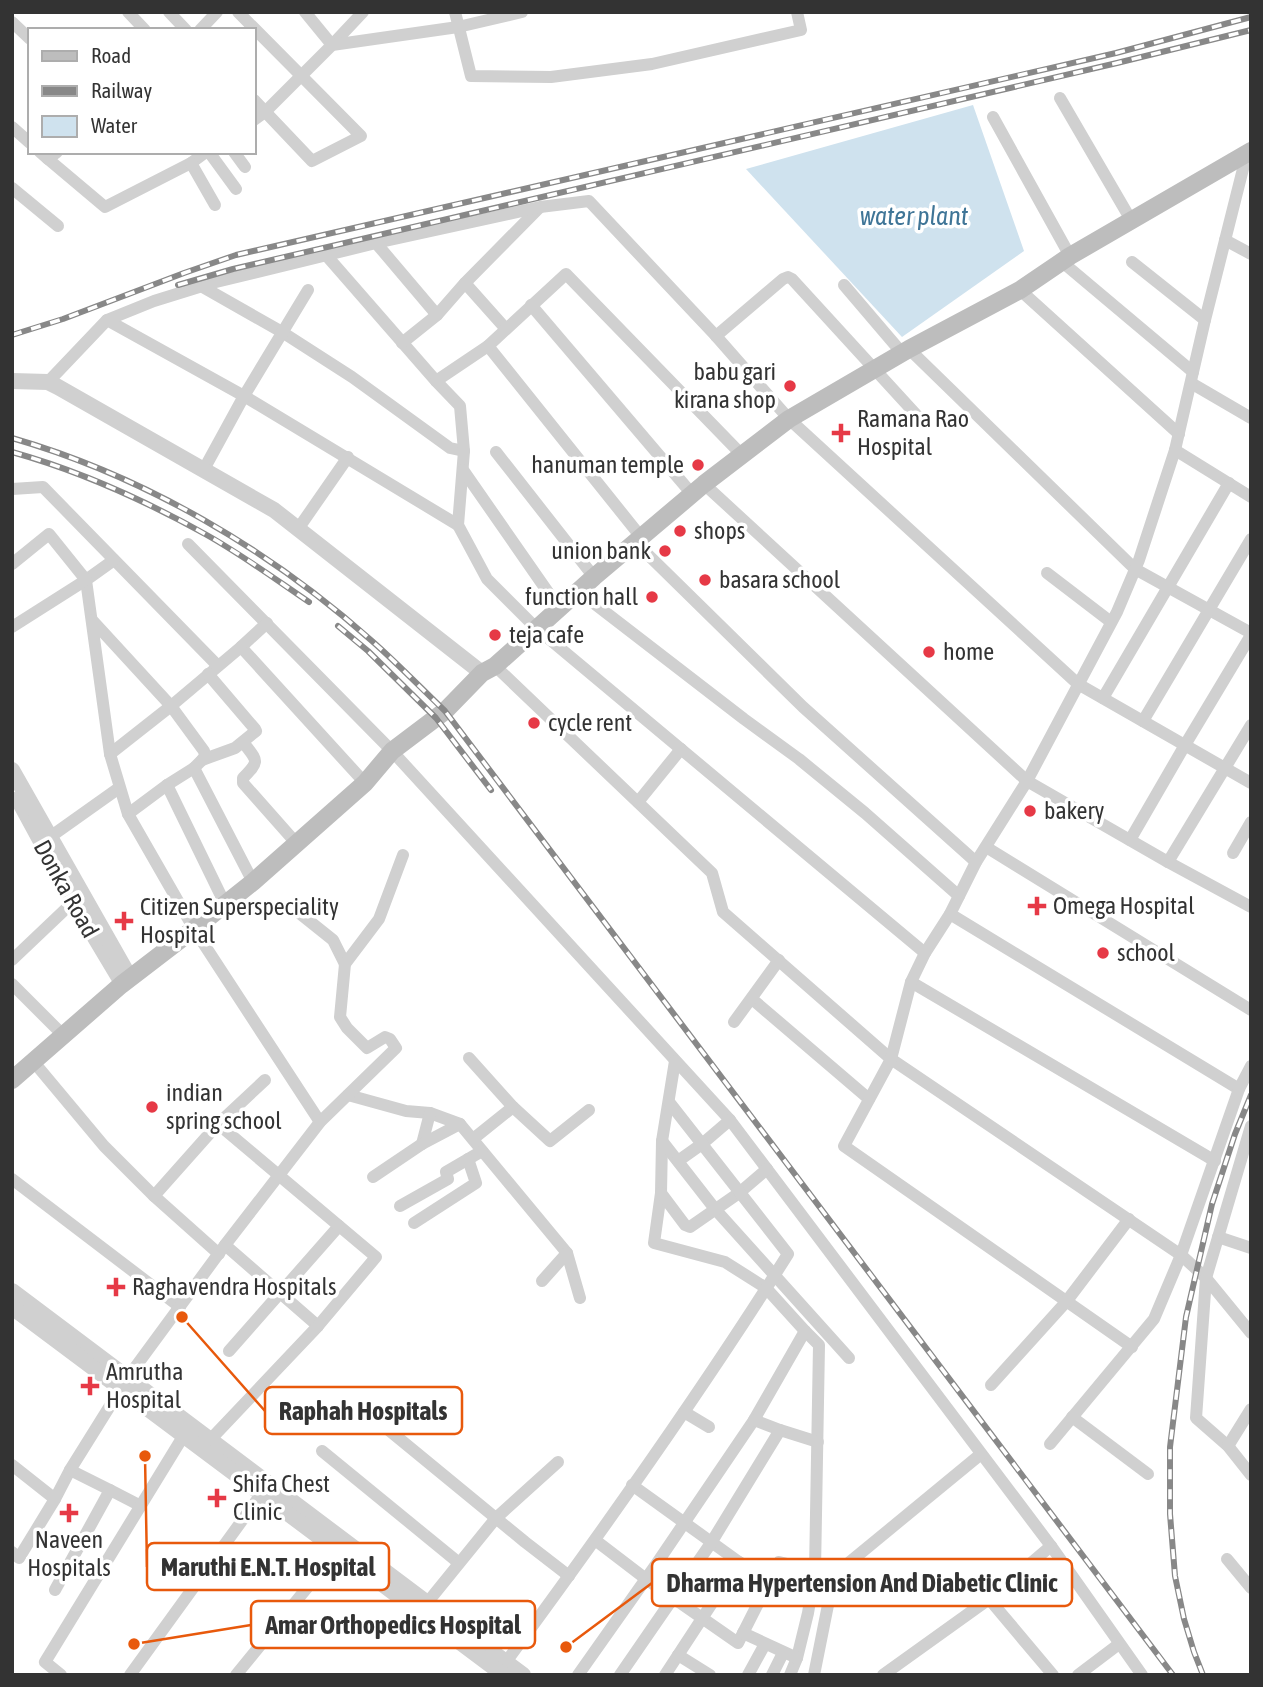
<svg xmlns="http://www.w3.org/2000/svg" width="1263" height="1687" font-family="'Asap Condensed',sans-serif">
<rect width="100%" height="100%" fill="#fff"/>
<!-- water -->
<path fill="#cfe2ee" d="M973,105l51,146 -122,86 -156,-168z"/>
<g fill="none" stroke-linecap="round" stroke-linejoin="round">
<!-- minor -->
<g stroke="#d0d0d0" stroke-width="12">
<path d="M128,12l17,18"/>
<path d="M169,12l17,18"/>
<path d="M238,12l123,124 -49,25 -58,-61"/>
<path d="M305,12l27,33 31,-33"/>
<path d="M455,12l16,64 80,1 101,-13 149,-34 -4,-18"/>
<path d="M12,22l18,17"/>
<path d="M200,30l17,-18"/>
<path d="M1060,98l71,122"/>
<path d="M993,117l77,139"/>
<path d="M254,120l11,-8 67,-67 126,-18 64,-15"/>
<path d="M12,127l18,16"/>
<path d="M40,152l8,7 9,-7"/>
<path d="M209,152l27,37"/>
<path d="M234,152l11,15"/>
<path d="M48,159l57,48 86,-44 15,-11"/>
<path d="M191,163l24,42"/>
<path d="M12,188l46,38"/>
<path d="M1225,240l26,14"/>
<path d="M376,243l61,72"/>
<path d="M326,255l110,126"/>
<path d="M1061,261l132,111"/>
<path d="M1132,262l73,58"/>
<path d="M465,283l41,46"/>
<path d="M844,285l58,68"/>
<path d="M201,286l81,46 70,45 98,71 14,3"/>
<path d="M1020,290l159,144"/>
<path d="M531,305l161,189"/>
<path d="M107,320l137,76 214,129"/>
<path d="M716,336l67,-57 5,-2 4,2 130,142"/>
<path d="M402,343l35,-28 28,-32 74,-75"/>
<path d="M488,346l153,191"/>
<path d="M909,349l226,220 116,64"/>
<path d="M48,382l59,-62 47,-19 58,-18 164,-40 164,-36 49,-6 127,135 73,83 289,265 173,99"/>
<path d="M1191,383l60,35"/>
<path d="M1175,450l76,47"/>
<path d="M496,452l98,125"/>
<path d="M741,454l-175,-180 -78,72 -52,35 24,25 4,45 -6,74 29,54 49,49 389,325"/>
<path d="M463,470l96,138"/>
<path d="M203,471l41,-75 64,-106"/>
<path d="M704,484l323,297 141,81 83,45"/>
<path d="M12,489l31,-2 175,179"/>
<path d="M298,529l50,-72"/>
<path d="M635,542l168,165 173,155"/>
<path d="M188,544l204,207 338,369 321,426 91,129"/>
<path d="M114,560l-28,20 24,174 18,60 66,115 126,193"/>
<path d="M12,564l37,-30 37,46 -74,47"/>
<path d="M1047,573l64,49"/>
<path d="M578,591l166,128 55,40 66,54 94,83"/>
<path d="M92,620l79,86 33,45 1,6 -11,11"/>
<path d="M267,623l-26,24 124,136"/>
<path d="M495,666l217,207 11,39 168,147 290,196 25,23 45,55"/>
<path d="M1103,698l126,-215"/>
<path d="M1143,721l108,-182"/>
<path d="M243,742c14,19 18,18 0,36v5l54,61"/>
<path d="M110,754l61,-48 70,-59"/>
<path d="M202,760l33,-12 21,-17 -1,-2 -47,-55"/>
<path d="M167,785l58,119"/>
<path d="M12,801l3,-3 57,105 49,82"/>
<path d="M638,802l43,-53"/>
<path d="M128,814l39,-29 27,-17 59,114"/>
<path d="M50,837l69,-49"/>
<path d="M1130,840l55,-95 66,-110"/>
<path d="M986,847l265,163"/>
<path d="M1233,853l18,-31"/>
<path d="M1168,862l83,-137"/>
<path d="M298,912l35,28 12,24"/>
<path d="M950,914l289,175"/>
<path d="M12,960l60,-57"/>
<path d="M911,982l304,179"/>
<path d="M12,984l51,51"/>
<path d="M752,999l117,100"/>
<path d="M734,1022l45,-62"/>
<path d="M469,1058l44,49 37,34 39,-31"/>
<path d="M33,1061l71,85 50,50 65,58"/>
<path d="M675,1061l-13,80 -1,52 -7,50 71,19 41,26 39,43 14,14 -4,226 -7,42 -11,45 -7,17"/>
<path d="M348,1095l58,16 24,2 30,11 107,129 13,45"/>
<path d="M1251,1126l-45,152 -10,140 32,28 23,29"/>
<path d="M473,1139l40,-32"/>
<path d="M662,1141l53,68 134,149"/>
<path d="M422,1144l8,-31"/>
<path d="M678,1161l24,-17 28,-24"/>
<path d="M373,1177l49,-33 38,-20"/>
<path d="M12,1179l168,128"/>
<path d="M661,1193l24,32 5,2 49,-34 28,-24"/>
<path d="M154,1196l64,-72 47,-44"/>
<path d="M400,1206l48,-27 -2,-7 36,-21"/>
<path d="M414,1223l62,-40 -8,-24"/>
<path d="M1218,1237l33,11"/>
<path d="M225,1245l93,81"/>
<path d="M542,1281l25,-28"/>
<path d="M1132,1347l-288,-201 47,-87 20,-77 14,-29 25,-39 26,-52 51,-81 90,-169 22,-52 36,-110 30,-130 42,-167"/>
<path d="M229,1351l110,-125"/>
<path d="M991,1385l75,-83 63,-83"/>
<path d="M351,1399l174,143 44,34"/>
<path d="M684,1412l25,15"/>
<path d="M1072,1417l76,57"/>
<path d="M780,1430l38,12"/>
<path d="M210,1440l108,-114 58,-69 -158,-133"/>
<path d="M1050,1444l104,-125 27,-64 58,-166 12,-23"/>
<path d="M1228,1446l23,-37"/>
<path d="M322,1451l137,112"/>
<path d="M12,1465l43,34 15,-29 58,-93 97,-132 95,-123 76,-74 -6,-9 -5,-2 -18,11 -20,-20 -7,-11 5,-53 34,-45 24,-64"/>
<path d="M632,1485l107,77"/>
<path d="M110,1490l31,16"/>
<path d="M595,1540l51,39 92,64 41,-81 55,13"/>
<path d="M12,1552l7,6 36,-59"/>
<path d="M1227,1559l24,29"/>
<path d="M55,1590l55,-100 -40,-20"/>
<path d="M989,1599l64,76"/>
<path d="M427,1603l69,-85 62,-56"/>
<path d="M743,1633l54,25"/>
<path d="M678,1655l32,20"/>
<path d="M506,1662c98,-133 194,-268 282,-408l-119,-152"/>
<path d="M61,1675l-16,-13 139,-227"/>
<path d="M130,1675l132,-182"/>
<path d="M236,1675l101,-124"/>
<path d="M578,1675l77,-109 99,-146 51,-89"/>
<path d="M620,1675l91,-132 69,-113 -26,-10"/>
<path d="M665,1675l74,-113 31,18"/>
<path d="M748,1675l17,-31"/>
<path d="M772,1675l11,-22"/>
<path d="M814,1675l20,-100 147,-121"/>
<path d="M883,1675l106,-76 62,-53"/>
<path d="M1078,1675l41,-31"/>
</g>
<!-- tertiary -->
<g stroke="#d0d0d0" stroke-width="16">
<path d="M12,381l36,1 10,5 216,123 208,163"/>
<path d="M12,770l118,208"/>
<path d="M12,1291l511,384"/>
<path d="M12,1307l492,368"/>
</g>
<!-- secondary -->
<path stroke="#bdbdbd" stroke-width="18" d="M12,1080l109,-95 73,-56 59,-47 112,-99 27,-32 53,-40 37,-38 13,-7 99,-89 110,-93 85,-65 120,-70 111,-59 50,-34 181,-105"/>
<defs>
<g id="rail">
<path d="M178,285l55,-16 884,-206 134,-33"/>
<path d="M12,335l51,-16 121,-46 52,-18 880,-202 135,-36"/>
<path d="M12,438c132,38 258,112 360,203 25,22 49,47 73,70l728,964"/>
<path d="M12,452c68,19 132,48 193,82 36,20 70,45 104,68"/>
<path d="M338,626l30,25 68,67 55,72"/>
<path d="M1203,1675l-9,-23 -10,-33 -9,-43 -5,-62v-67l16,-130 26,-113 23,-70 16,-39"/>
</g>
</defs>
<!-- rail casing -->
<use href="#rail" stroke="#888" stroke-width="6"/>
<!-- rail -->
<use href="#rail" stroke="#fff" stroke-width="3.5" stroke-dasharray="10" stroke-linecap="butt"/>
</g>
<!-- markers -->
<g fill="#e63946" stroke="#fff" stroke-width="2.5">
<circle cx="790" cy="386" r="7"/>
<path d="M837.5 422.5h7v7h7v7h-7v7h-7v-7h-7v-7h7z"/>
<circle cx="698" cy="465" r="7"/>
<circle cx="680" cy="531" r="7"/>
<circle cx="665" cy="551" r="7"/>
<circle cx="705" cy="580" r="7"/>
<circle cx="652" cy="597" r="7"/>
<circle cx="495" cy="635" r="7"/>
<circle cx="929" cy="652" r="7"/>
<circle cx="534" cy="723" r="7"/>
<circle cx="1030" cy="811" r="7"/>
<path d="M1033.5 895.5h7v7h7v7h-7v7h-7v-7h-7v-7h7z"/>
<path d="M120.5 910.5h7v7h7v7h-7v7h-7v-7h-7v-7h7z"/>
<circle cx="1103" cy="953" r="7"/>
<circle cx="152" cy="1107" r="7"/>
<path d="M112.5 1276.5h7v7h7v7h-7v7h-7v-7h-7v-7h7z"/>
<path d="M86.5 1375.5h7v7h7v7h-7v7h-7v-7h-7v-7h7z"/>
<path d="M213.5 1487.5h7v7h7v7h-7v7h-7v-7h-7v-7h7z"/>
<path d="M65.5 1502.5h7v7h7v7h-7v7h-7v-7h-7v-7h7z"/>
</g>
<g text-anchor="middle" stroke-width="7" stroke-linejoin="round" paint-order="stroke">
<!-- poi labels -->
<g font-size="24" fill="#333" stroke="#fff" text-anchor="start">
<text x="776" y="380" text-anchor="end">babu gari<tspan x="776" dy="28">kirana shop</tspan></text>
<text x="857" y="427">Ramana Rao<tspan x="857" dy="28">Hospital</tspan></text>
<text x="684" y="473" text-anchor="end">hanuman temple</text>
<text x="694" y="539">shops</text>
<text x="651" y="559" text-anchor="end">union bank</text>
<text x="719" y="588">basara school</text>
<text x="638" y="605" text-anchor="end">function hall</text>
<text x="509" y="643">teja cafe</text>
<text x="943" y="660">home</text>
<text x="548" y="731">cycle rent</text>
<text x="1044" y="819">bakery</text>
<text x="1053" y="914">Omega Hospital</text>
<text x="140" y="915">Citizen Superspeciality<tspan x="140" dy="28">Hospital</tspan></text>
<text x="1117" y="961">school</text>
<text x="166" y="1101">indian<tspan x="166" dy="28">spring school</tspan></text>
<text x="132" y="1295">Raghavendra Hospitals</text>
<text x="106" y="1380">Amrutha<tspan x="106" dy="28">Hospital</tspan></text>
<text x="233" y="1492">Shifa Chest<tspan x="233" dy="28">Clinic</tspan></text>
<text x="69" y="1548" text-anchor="middle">Naveen<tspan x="69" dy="28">Hospitals</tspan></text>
</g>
<!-- street labels -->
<g font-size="24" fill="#333" stroke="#fff">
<text transform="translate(66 889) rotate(61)" y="8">Donka Road</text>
</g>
<!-- water labels -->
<g font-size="26" font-style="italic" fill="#3f7597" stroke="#fff">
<text x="914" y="225">water plant</text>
</g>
</g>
<!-- callouts -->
<path fill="none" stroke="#e8590c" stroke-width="2.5" d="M182 1317L265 1411M145 1456L147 1567M566 1647L652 1583M134 1644L251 1625"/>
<g fill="#e8590c" stroke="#fff" stroke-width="2.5">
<circle cx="182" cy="1317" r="7"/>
<circle cx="145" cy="1456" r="7"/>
<circle cx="566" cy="1647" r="7"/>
<circle cx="134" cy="1644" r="7"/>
</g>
<g fill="#fff" stroke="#e8590c" stroke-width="2.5">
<rect x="265" y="1387" width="197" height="47" rx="7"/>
<rect x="147" y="1543" width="242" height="47" rx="7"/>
<rect x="652" y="1559" width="420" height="47" rx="7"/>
<rect x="251" y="1601" width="284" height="47" rx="7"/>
</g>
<g font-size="26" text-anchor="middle" font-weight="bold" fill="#333">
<text x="363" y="1420">Raphah Hospitals</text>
<text x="268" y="1576">Maruthi E.N.T. Hospital</text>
<text x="862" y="1592">Dharma Hypertension And Diabetic Clinic</text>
<text x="393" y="1634">Amar Orthopedics Hospital</text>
</g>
<!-- border -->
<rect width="1263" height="1687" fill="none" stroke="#333333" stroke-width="28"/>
<!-- legend -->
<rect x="28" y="28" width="228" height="126" fill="#ffffff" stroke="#adadad" stroke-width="2"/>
<rect x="42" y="51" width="35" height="10" fill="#bdbdbd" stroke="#adadad" stroke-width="2"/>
<text x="91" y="63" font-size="21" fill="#333333">Road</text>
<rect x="42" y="86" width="35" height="10" fill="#888888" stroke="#adadad" stroke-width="2"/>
<text x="91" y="98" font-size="21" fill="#333333">Railway</text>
<rect x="42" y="116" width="35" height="21" fill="#cfe2ee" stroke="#adadad" stroke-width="2"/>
<text x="91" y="133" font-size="21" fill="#333333">Water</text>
</svg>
